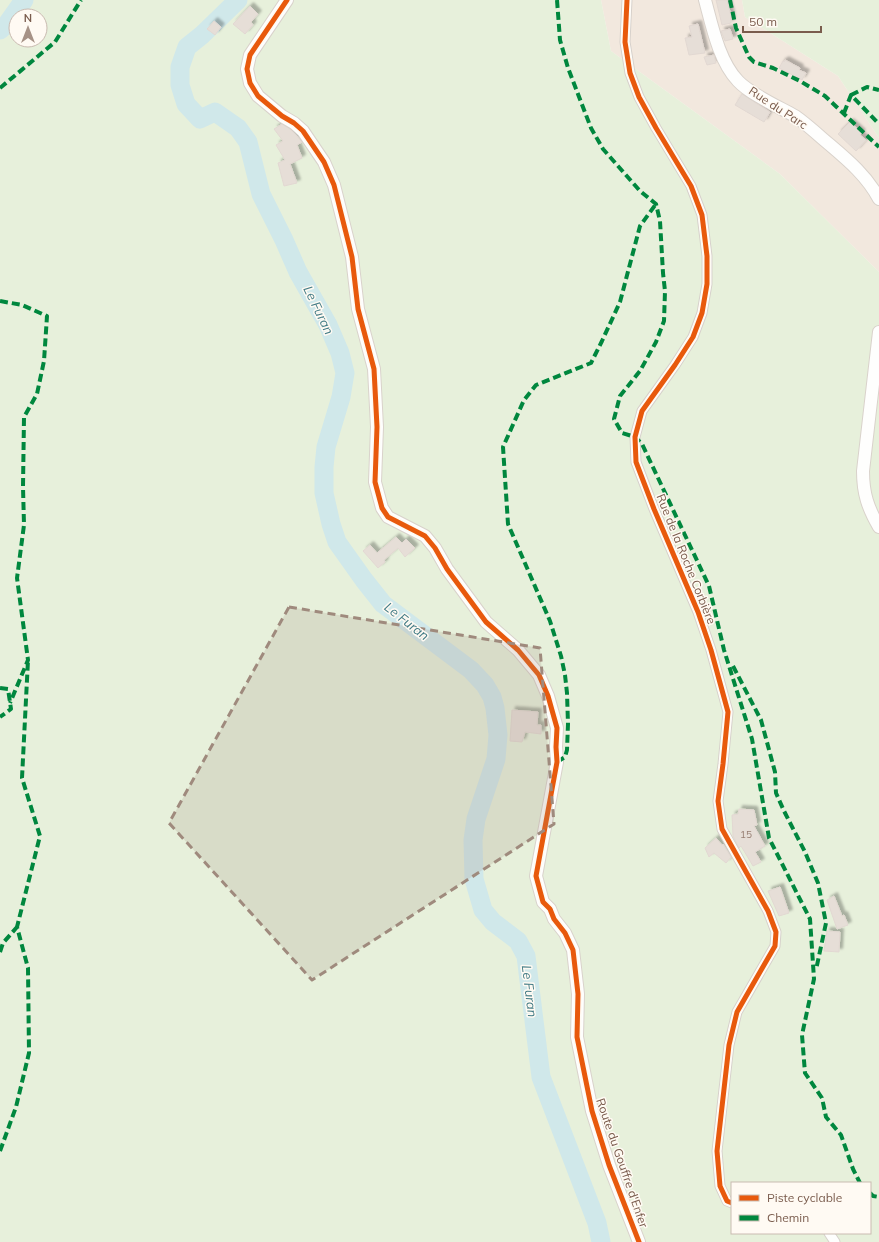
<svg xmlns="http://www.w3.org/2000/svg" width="879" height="1242" font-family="Mulish,sans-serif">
<defs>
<filter id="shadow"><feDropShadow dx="3.5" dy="-3.5" stdDeviation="1" flood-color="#0004"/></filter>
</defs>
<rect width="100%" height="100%" fill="#f9f5f0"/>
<!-- residential -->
<path fill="#f2e8de" d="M601,0h141l3,17 93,59 41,62v134l-99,-98 -169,-123z"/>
<!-- green -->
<g fill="#e7f0db" fill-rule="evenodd">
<path d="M0,0h601l10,51 169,123 99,98v970h-879zM16,16h24v24h-24zM732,1183h138v50h-138z"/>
<path d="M742,0h137v138l-41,-62 -93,-59z"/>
</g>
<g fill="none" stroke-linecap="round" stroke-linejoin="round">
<!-- river -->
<g stroke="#d0e8ea" stroke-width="19">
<path d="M238,0l-36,35 -15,12 -7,20v18l6,19 14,15 15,-7 23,16 10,14 13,52 23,46 14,32 30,53 12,28 5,20 -4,24 -15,50 -2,20v26l7,31 6,18 27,38 19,24 88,66 14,15 7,12 3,11 3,27 -2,24 -20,60 -3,21 1,39 9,31 10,12 25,19 8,15 15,121 56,146 4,19"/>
<path d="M0,30l7,-6 17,-24"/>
</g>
</g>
<!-- building -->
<g fill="#e6ded7" stroke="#e2d8d2" filter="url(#shadow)">
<path d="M716,0h11l4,16v7l-9,2z"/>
<path d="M250,6l8,8 -7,8 2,3 -8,9 -12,-10z"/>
<path d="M214,21l7,6 -6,8 -8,-6z"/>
<path d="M698,24l7,29 -16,2 -4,-17 7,-1 -3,-11z"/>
<path d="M730,29l3,10 -8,2 -4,-10z"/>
<path d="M714,55l2,8 -9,2 -3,-8z"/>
<path d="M785,60l15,8 -1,2 7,3 -4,7 -23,-12 4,-7 1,1z"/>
<path d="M742,94l28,18 -6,10 -29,-17z"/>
<path d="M850,122l12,11 -2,2 6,5 -10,11 -18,-17z"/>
<path d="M282,124l8,5 7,7 5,6 -5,3 5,13 -12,6 7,19 -13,3 -6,-23 7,-3 -9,-15 7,-4 -9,-12z"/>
<path d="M396,537l6,6 4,-4 9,9 -10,9 -7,-9 -14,12 1,2 -7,6 -15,-17 7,-6 7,8z"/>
<path d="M512,710l26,2 -1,13h4v9l-16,-2 -3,10 -12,-1z"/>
<path d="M739,809l15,1 3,15 -3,1 11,20 -10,6 6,10 -8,4 -12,-20 -2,2 -6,-12 -1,-21 6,-1z"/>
<path d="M716,838l6,7 1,-1 8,13 -5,6 -12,-10 -5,4 -4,-9z"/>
<path d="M780,887l9,26 -10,3 -11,-25z"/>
<path d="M834,896l8,20 2,-1 4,10 -11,4 -10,-29z"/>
<path d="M827,931l13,1 -1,20 -15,-1z"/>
</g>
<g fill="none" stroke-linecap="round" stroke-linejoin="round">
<defs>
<g id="street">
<path d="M627,0l-2,42 5,31 9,24 17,31 35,58 11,29 5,41v28l-5,29 -9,24 -18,28 -33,46 -7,26 1,25 18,47 44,103 13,38 17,62 -5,52 -5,37 4,28 46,82 8,21 -1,14 -38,66 -8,33 -12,106 3,35 7,15 5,2"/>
<path d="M829,1233l6,9"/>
</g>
<g id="secondary">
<path d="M287,0l-37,55 -3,14 3,14 8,13 24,20 12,7 9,8 21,31 10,23 18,72 6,52 16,60 3,58 -2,55 7,26 6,9 37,19 10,12 12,21 39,53 32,28 21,25 9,21 9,32 -1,19 1,15 -21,114 7,26 7,7 4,10 11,14 8,17 5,44 -1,43 15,74 17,54 30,77"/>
<path d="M705,0c7,26 14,61 33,81 12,13 41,26 57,35 10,7 19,15 28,23 21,18 43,35 56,60"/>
<path d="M879,332l-16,139c0,23 5,37 16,56"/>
</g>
</defs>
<!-- street casing -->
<use href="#street" stroke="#d7d1cb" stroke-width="11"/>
<!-- secondary casing -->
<use href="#secondary" stroke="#d9d2cb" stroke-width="14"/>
<!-- street -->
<use href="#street" stroke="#fefefd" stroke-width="9"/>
<!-- secondary -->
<use href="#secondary" stroke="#fefefd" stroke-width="12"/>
<!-- quiet -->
<g stroke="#00873e" stroke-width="4" stroke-dasharray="8 4" stroke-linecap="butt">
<path d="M557,0l3,40 8,28 23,60 12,21 37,42 16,13 4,17 3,52 2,18 -1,30 -8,21 -16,29 -20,25 -6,23 8,14 13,4 7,7 67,142 15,64 28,89 17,99 41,81 4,60 -12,56 3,38 17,25 4,19 15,18 12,34 7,14"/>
<path d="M730,0l6,28 13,29 5,5 19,6 27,13 25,15 54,51"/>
<path d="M0,88l55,-46 26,-42"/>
<path d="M851,95l16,-8 12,3"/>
<path d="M844,113l7,-18 28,29"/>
<path d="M0,301l22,4 25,11 -3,45 -7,33 -13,23 -1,70 1,38 -7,53 11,82 -18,43"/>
<path d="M733,666l28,54 14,52 1,21 8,18 21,41 13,31 8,40 -10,47"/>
<path d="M0,688l8,1 3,20 -11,8"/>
<path d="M557,762l8,-5 2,-7 1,-26 -1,-31 -2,-18 -4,-19 -11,-35 -42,-97 -5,-77 21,-47 12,-15 55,-22 11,-22 18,-39 20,-76 16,-22"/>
<path d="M0,952l3,-9 14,-16"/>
<path d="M0,1151l16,-44 13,-54 -1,-85 -11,-41 23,-91 -18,-58 6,-118"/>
<path d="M870,1193l3,3 6,1"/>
</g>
<defs>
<g id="cycleway">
<path d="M287,0l-37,55 -3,14 3,14 8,13 24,20 12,7 9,8 21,31 10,23 18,72 6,52 16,60 3,58 -2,55 7,26 6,9 37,19 10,12 12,21 39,53 32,28 21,25 9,21 9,32 -1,19 1,15 -21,114 7,26 7,7 4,10 11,14 8,17 5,44 -1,43 15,74 17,54 30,77"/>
<path d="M627,0l-2,42 5,31 9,24 17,31 35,58 11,29 5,41v28l-5,29 -9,24 -18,28 -33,46 -7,26 1,25 18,47 44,103 13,38 17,62 -5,52 -5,37 4,28 46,82 8,21 -1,14 -38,66 -8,33 -12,106 3,35 7,15 5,2"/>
</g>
</defs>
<!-- cycleway casing -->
<use href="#cycleway" stroke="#fffaf3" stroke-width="8"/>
<!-- cycleway -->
<use href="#cycleway" stroke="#e8590c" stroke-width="5"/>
</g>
<!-- marked area -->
<path fill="#9f8a7d" fill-opacity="0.2" stroke="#9f8a7d" stroke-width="3" stroke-dasharray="8 5" stroke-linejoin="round" d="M289,607l251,41 14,176 -242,156 -143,-157z"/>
<g text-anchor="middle" stroke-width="3" stroke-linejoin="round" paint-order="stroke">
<!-- number labels -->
<g font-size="10" fill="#977e72">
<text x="746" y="838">15</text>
</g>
<!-- street labels -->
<g font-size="12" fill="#7a5c4d" stroke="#fffaf3">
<text transform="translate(778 108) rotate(33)" y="4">Rue du Parc</text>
<text transform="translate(686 559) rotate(68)" y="4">Rue de la Roche Corbière</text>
<text transform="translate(622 1163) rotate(71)" y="4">Route du Gouffre d'Enfer</text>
</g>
<!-- water labels -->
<g font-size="13" font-style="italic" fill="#437c86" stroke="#fffaf3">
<text transform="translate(319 310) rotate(64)" y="5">Le Furan</text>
<text transform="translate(407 621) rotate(38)" y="5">Le Furan</text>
<text transform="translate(530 991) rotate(83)" y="5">Le Furan</text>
</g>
</g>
<!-- legend -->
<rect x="731" y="1182" width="140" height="52" fill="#fffaf3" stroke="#cabbb1"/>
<rect x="739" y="1195" width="20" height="6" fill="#e8590c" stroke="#cabbb1"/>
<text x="767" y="1202" font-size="12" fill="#7a5c4d">Piste cyclable</text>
<rect x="739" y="1215" width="20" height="6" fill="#00873e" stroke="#cabbb1"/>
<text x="767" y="1222" font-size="12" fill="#7a5c4d">Chemin</text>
<!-- north arrow -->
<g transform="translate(28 28)"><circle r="19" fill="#fffaf3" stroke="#cabbb1"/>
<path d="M0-3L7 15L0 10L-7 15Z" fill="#a69286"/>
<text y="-6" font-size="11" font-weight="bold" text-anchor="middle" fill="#7a5c4d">N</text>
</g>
<!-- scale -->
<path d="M743 26v6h78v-6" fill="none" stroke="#7a5c4d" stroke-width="2"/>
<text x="749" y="26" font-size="12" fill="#7a5c4d" stroke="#fffaf3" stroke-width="3" paint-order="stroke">50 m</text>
</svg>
